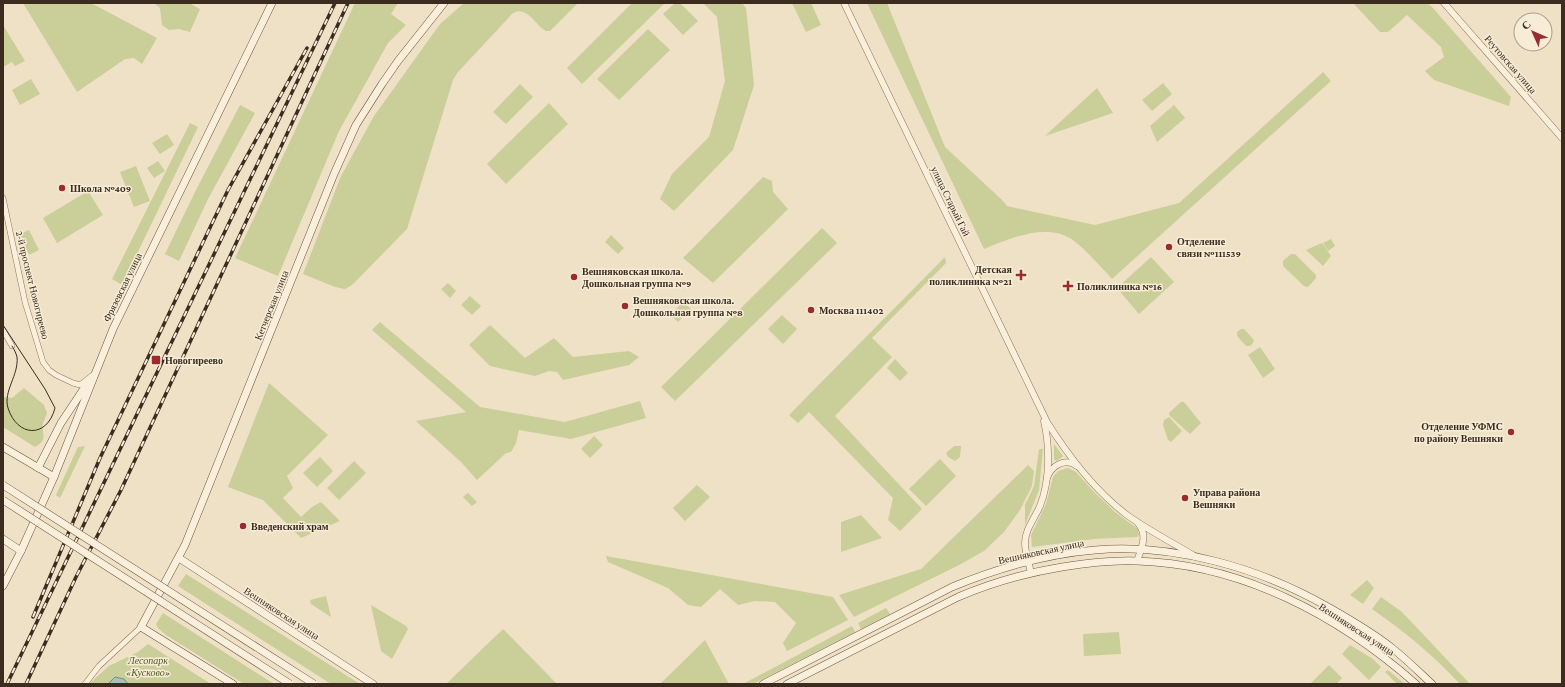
<svg xmlns="http://www.w3.org/2000/svg" width="1565" height="687" font-family="'Crimson Pro',serif">
<rect width="100%" height="100%" fill="#efe1c6"/>
<!-- green -->
<g fill="#cace99">
<path d="M23,3h68l66,35 -15,26 -8,-6 -9,1 -48,33z"/>
<path d="M154,3h35l11,6 -10,23 -11,-3 -10,1 -7,-5 -2,-17z"/>
<path d="M355,3h43l-7,11 15,11 -18,18 -49,88 -61,145 -43,-18z"/>
<path d="M464,3h114l-28,28h-4c-11,-6 -19,-26 -33,-18l-55,59 -5,8 -46,149 -55,56 -7,4 -10,-2 -32,-13 38,-98 33,-60 66,-92z"/>
<path d="M632,3h33l-83,81 -15,-16z"/>
<path d="M675,3h5l18,18 -15,14 -20,-21z"/>
<path d="M703,3h39l4,5 8,77 -21,65 -59,61 -14,-12 12,-25 37,-37 16,-56 -8,-64z"/>
<path d="M792,3h19l10,22 -15,7z"/>
<path d="M867,3h20l58,144 56,52 6,7 88,19 84,-22 144,-131 8,9 -219,198c-12,-13 -25,-28 -39,-39 -25,-18 -64,-2 -89,9z"/>
<path d="M1353,3h74l5,4 79,90 -2,9 -75,-26 -9,-9 19,-14 -3,-10 -34,-32 -19,17h-8z"/>
<path d="M3,25l22,36 -10,5 -3,-4 -9,5z"/>
<path d="M648,29l22,21 -51,50 -22,-21z"/>
<path d="M31,79l9,15 -20,11 -8,-15z"/>
<path d="M1163,83l9,11 -20,17 -10,-11z"/>
<path d="M520,84l13,13 -27,27 -13,-12z"/>
<path d="M1097,88l16,25 -68,23z"/>
<path d="M549,103l19,21 -62,60 -19,-20z"/>
<path d="M240,105l15,8 -47,86 -29,62 -14,-7 30,-62z"/>
<path d="M1174,105l11,13 -28,24 -7,-16z"/>
<path d="M190,123l8,4 -76,158 -10,-6z"/>
<path d="M167,134l7,11 -14,9 -8,-11z"/>
<path d="M158,161l7,10 -11,7 -7,-10z"/>
<path d="M136,166l14,35 -16,6 -14,-35z"/>
<path d="M763,177l9,4 1,11 15,17 -75,74 -30,-25z"/>
<path d="M88,191l15,24 -46,28 -14,-25z"/>
<path d="M822,228l15,15 -162,158 -14,-14z"/>
<path d="M29,230l10,20 -10,5 -9,-21z"/>
<path d="M611,235l13,13 -6,6 -13,-12z"/>
<path d="M1331,239l4,7 -7,5 -5,-8z"/>
<path d="M1322,243l9,13 -8,10 -17,-16z"/>
<path d="M1291,254h4l21,21v3l-8,9 -4,-1 -21,-20v-5z"/>
<path d="M945,257l1,6 -74,75 20,19 -57,59 87,93 -22,22 -12,-11 5,-22 -84,-86 -11,11 -9,-8z"/>
<path d="M1151,257l23,25 -35,32 -22,-26z"/>
<path d="M448,283l8,8 -6,7 -9,-9z"/>
<path d="M470,296l11,10 -9,9 -11,-10z"/>
<path d="M683,302l8,7 -13,13 -8,-7z"/>
<path d="M782,315l15,14 -14,15 -15,-15z"/>
<path d="M380,322l100,85 85,15 75,-21 6,17 -75,21 -52,-9 -3,13 -5,9 -5,1 -29,27 -15,-17 -46,-42 50,-9 -94,-82z"/>
<path d="M490,325l35,33 29,-20 19,19 56,-6 10,6 -10,8 -66,15 -6,-8 -8,-1 -14,5 -45,-10 -21,-21z"/>
<path d="M1241,329h3l10,11 -1,3 -3,3h-4l-9,-10v-4z"/>
<path d="M1260,347l15,22 -12,9 -15,-23z"/>
<path d="M895,359l13,14 -8,8 -13,-13z"/>
<path d="M269,383l59,52 -41,41 6,12 -10,10 18,19 11,-10 9,-5 19,19 -39,17 -38,-38 -35,-13z"/>
<path d="M24,388l20,17 3,8c-1,4 -3,7 -4,10 -2,11 6,16 -8,24l-32,-20v-30l9,1z"/>
<path d="M1181,402h3l17,21 -11,11 -20,-18 -1,-3z"/>
<path d="M1169,417l13,14 -11,11 -3,-2 -5,-15 1,-5z"/>
<path d="M594,436l9,9 -13,13 -9,-9z"/>
<path d="M1054,444l9,12 -2,2 -5,3 -2,-2z"/>
<path d="M85,446l-25,52 -4,-3 22,-48z"/>
<path d="M954,446h7l-1,11 -5,4 -7,-4 -2,-4z"/>
<path d="M1039,449h4l-4,41 -14,35v-20l9,-19z"/>
<path d="M320,457l13,14 -16,16 -14,-14z"/>
<path d="M940,459l16,17 -30,30 -17,-17z"/>
<path d="M354,461l12,12 -27,27 -12,-12z"/>
<path d="M1028,465l6,6 -2,15 -12,24 -16,22 -20,19 -25,14 -105,52 -15,-22 82,-26z"/>
<path d="M1068,468l8,4 19,21 20,19 23,17 1,6 -2,2 -43,2 -62,8 -1,-12 15,-31 7,-27 5,-6z"/>
<path d="M697,485l13,12 -25,24 -12,-13z"/>
<path d="M468,493l9,9 -5,4 -9,-9z"/>
<path d="M861,515l21,23 -41,14v-30z"/>
<path d="M606,556l227,41 15,23 -61,31 -4,-8 13,-20 -21,-21 -20,-1 -17,4 -18,-16 -19,18 -13,-2 -20,-17 -60,-26z"/>
<path d="M186,574l174,110h-29l-153,-98z"/>
<path d="M1367,580l7,8 -11,16 -13,-9z"/>
<path d="M326,596l5,21 -20,-13 -1,-4z"/>
<path d="M1381,597l21,15 68,72h-10c-26,-28 -56,-53 -88,-75z"/>
<path d="M371,605l35,21 2,3 -16,30 -11,-8z"/>
<path d="M886,608l4,6 -29,15 -3,-6z"/>
<path d="M163,613l111,71h-30l-78,-49 -8,-7 -2,-4z"/>
<path d="M852,626l3,6 -102,52h-10z"/>
<path d="M503,629l54,55h-111z"/>
<path d="M1119,632l2,22 -37,2 -1,-22z"/>
<path d="M705,640l24,44h-69z"/>
<path d="M148,644l63,40h-122l20,-18 29,-14z"/>
<path d="M1350,645l23,14 8,8 -12,13 -27,-26z"/>
<path d="M1329,665l13,13 -6,6h-26z"/>
<path d="M1388,670l17,14h-8l-12,-12z"/>
</g>
<!-- water -->
<path fill="#a8c3ba" stroke="#6e9287" d="M115,677l9,2 4,5h-20z"/>
<g fill="none" stroke-linecap="round" stroke-linejoin="round">
<defs>
<g id="minor">
<path d="M3,198l22,104 18,60 6,8 7,5 17,8 7,2 14,-11"/>
<path d="M3,330l9,16"/>
<path d="M85,684l14,-18 42,-39"/>
</g>
<g id="tertiary">
<path d="M844,3l203,419c22,35 47,68 80,93 21,15 44,27 66,40"/>
<path d="M1444,3l118,135"/>
<path d="M1047,478c4,-12 18,-21 30,-12"/>
<path d="M1137,561c5,-14 11,-26 1,-38"/>
<path d="M1031,573c-2,-10 -6,-20 -6,-30 0,-14 10,-25 15,-37 10,-25 10,-59 4,-85"/>
</g>
<g id="secondary">
<path d="M3,447l51,30"/>
<path d="M38,468l23,-45 26,-39"/>
<path d="M3,539l18,12"/>
<path d="M179,558l194,126"/>
<path d="M3,586l18,-35 33,-74 59,-148 159,-326"/>
<path d="M233,684l-92,-57 44,-82 149,-371 22,-49 26,-41 16,-23 46,-58"/>
<path d="M763,684l189,-97c46,-19 94,-33 143,-37 79,-7 165,18 233,57 21,12 44,25 64,41 14,11 27,24 40,36"/>
<path d="M787,684l171,-87c35,-15 67,-24 104,-30 25,-4 50,-7 75,-6 105,3 202,55 279,123"/>
</g>
</defs>
<!-- minor casing -->
<use href="#minor" stroke="#8b735b" stroke-width="6"/>
<!-- tertiary casing -->
<use href="#tertiary" stroke="#8b735b" stroke-width="7"/>
<!-- secondary casing -->
<use href="#secondary" stroke="#6d543e" stroke-width="8"/>
<!-- minor -->
<use href="#minor" stroke="#faefda" stroke-width="5"/>
<!-- tertiary -->
<use href="#tertiary" stroke="#faefda" stroke-width="6"/>
<!-- secondary -->
<use href="#secondary" stroke="#faefda" stroke-width="7"/>
<!-- tram -->
<path stroke="#3b2c1f" stroke-width="1" d="M3,325l42,64 10,19c-8,31 -38,29 -47,0 -5,-17 11,-33 9,-51 -1,-4 -3,-8 -5,-11"/>
<defs>
<g id="rail">
<path d="M33,617l67,-159 128,-268 79,-142"/>
<path d="M7,684l328,-681"/>
<path d="M26,684l50,-107 45,-87 227,-487"/>
</g>
</defs>
<!-- rail casing -->
<use href="#rail" stroke="#3b2c1f" stroke-width="3.5"/>
<!-- rail -->
<use href="#rail" stroke="#f7ecd6" stroke-width="2" stroke-dasharray="6" stroke-linecap="butt"/>
<defs>
<g id="secondary-bridge">
<path d="M3,485l311,199"/>
<path d="M3,500l287,184"/>
</g>
</defs>
<!-- secondary-bridge casing -->
<use href="#secondary-bridge" stroke="#6d543e" stroke-width="8" stroke-linecap="butt"/>
<!-- secondary-bridge -->
<use href="#secondary-bridge" stroke="#faefda" stroke-width="7"/>
</g>
<!-- markers -->
<g fill="#9c2a2f" stroke="#f7ecd6" stroke-width="1.5">
<circle cx="62" cy="188" r="4"/>
<circle cx="1169" cy="247" r="4"/>
<path d="M1019 269h4v4h4v4h-4v4h-4v-4h-4v-4h4z"/>
<circle cx="574" cy="277" r="4"/>
<path d="M1066 280h4v4h4v4h-4v4h-4v-4h-4v-4h4z"/>
<circle cx="625" cy="306" r="4"/>
<circle cx="811" cy="310" r="4"/>
<rect x="151" y="355" width="10" height="10" rx="2"/>
<circle cx="1511" cy="432" r="4"/>
<circle cx="1185" cy="498" r="4"/>
<circle cx="243" cy="526" r="4"/>
</g>
<g text-anchor="middle" stroke-width="3" stroke-linejoin="round" paint-order="stroke">
<!-- street labels -->
<g font-size="10" fill="#3b2c1f" stroke="#f7ecd6">
<text transform="translate(1511 64) rotate(49)" y="4">Реутовская улица</text>
<text transform="translate(951 201) rotate(64)" y="4">улица Старый Гай</text>
<text transform="translate(33 285) rotate(76)" y="4">2-й проспект Новогиреево</text>
<text transform="translate(122 287) rotate(-64)" y="4">Фрязевская улица</text>
<text transform="translate(271 305) rotate(-68)" y="4">Кетчерская улица</text>
<text transform="translate(1041 551) rotate(-12)" y="4">Вешняковская улица</text>
<text transform="translate(282 613) rotate(33)" y="4">Вешняковская улица</text>
<text transform="translate(1357 629) rotate(33)" y="4">Вешняковская улица</text>
</g>
<!-- poi labels -->
<g font-size="10" font-weight="bold" fill="#3b2c1f" stroke="#f7ecd6" text-anchor="start">
<text x="70" y="192">Школа №409</text>
<text x="1177" y="245">Отделение<tspan x="1177" dy="12">связи №111539</tspan></text>
<text x="1012" y="273" text-anchor="end">Детская<tspan x="1012" dy="12">поликлиника №21</tspan></text>
<text x="582" y="275">Вешняковская школа.<tspan x="582" dy="12">Дошкольная группа №9</tspan></text>
<text x="1077" y="290">Поликлиника №16</text>
<text x="633" y="304">Вешняковская школа.<tspan x="633" dy="12">Дошкольная группа №8</tspan></text>
<text x="819" y="314">Москва 111402</text>
<text x="165" y="364">Новогиреево</text>
<text x="1503" y="430" text-anchor="end">Отделение УФМС<tspan x="1503" dy="12">по району Вешняки</tspan></text>
<text x="1193" y="496">Управа района<tspan x="1193" dy="12">Вешняки</tspan></text>
<text x="251" y="530">Введенский храм</text>
</g>
<!-- park labels -->
<g font-size="10" font-style="italic" fill="#4e5825" stroke="#f7ecd6">
<text x="148" y="664">Лесопарк<tspan x="148" dy="12">«Кусково»</tspan></text>
</g>
</g>
<!-- border -->
<rect width="1565" height="687" fill="none" stroke="#3b2c1f" stroke-width="8"/>
<!-- north arrow -->
<g transform="translate(1533 32) rotate(315)"><circle r="19" fill="#f7ecd6" stroke="#ac9f8d"/>
<path d="M0-3L7 15L0 10L-7 15Z" fill="#9c2a2f"/>
<text y="-6" font-size="11" font-weight="bold" text-anchor="middle" fill="#3b2c1f">С</text>
</g>
</svg>
